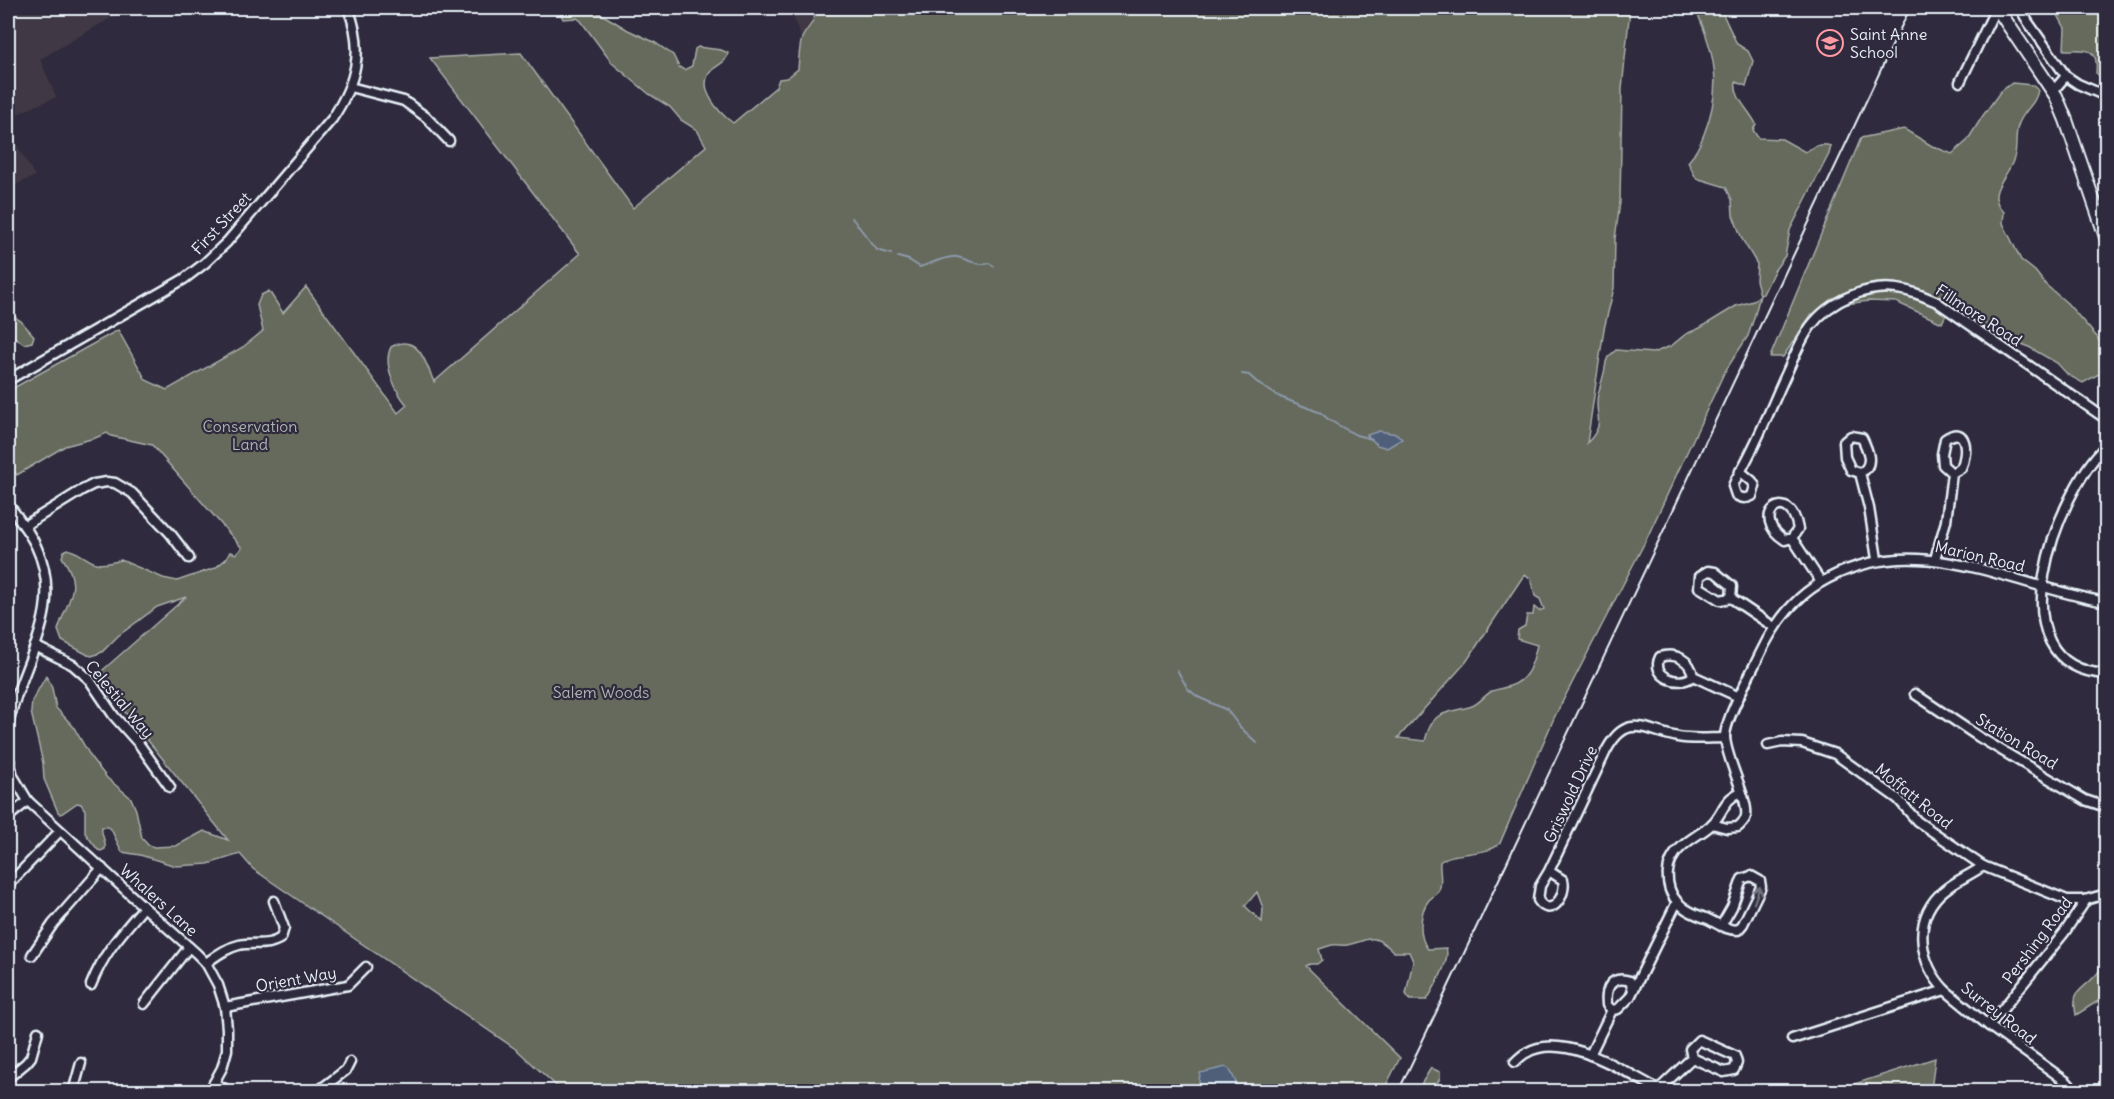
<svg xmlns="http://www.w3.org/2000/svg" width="2114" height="1099" font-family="Delius,sans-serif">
<rect width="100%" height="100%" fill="#2f2a3d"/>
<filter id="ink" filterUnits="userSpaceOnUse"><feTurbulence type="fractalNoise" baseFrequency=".0167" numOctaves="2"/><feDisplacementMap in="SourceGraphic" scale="12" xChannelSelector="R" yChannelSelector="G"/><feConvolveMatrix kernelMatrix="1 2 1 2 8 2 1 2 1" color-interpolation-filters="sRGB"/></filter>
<g filter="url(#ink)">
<!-- built -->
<g fill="#413945">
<path d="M8,8h120l-88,51 16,38 -48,21z"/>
<path d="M790,8h80l-61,51z"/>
<path d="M8,130l27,46 -27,12z"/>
</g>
<!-- green -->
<g fill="#666a5c" stroke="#a7aeaa" stroke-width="1.5" fill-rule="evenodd">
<path d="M558,8h30l15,7 25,15 26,12 19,13 6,12 5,3 8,-4 3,-17 3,-2 23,3 7,3c-1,9 -9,11 -16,17 -17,17 7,43 21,53l43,-36 3,-8 8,-1 11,-9c1,-11 1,-21 4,-31 5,-11 12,-13 14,-27l-5,-3h819l-8,81 -2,113 -5,37 -1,49 -10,41 -17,114c21,-21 6,-27 11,-49 3,-11 7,-21 8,-32l2,-5 8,-7 37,3 18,-7 15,-12 14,-6 36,-22 17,-5 7,-6 -4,-15 1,-16 -15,-25 -9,-24 -1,-15 -6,-13 -30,-9 -8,-16c8,-9 12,-17 16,-28 19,-47 11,-82 -9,-126h25l17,36 11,7 5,10 -7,25 -10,-4c-3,15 14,29 20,42l-3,6 5,8 24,1 23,13c10,-6 15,-9 26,-6l-2,8 -39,76 -5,26 -11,15 -11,23 -3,1 -6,23 -6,18 -24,37 -78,167 -92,178 -54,125c-12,14 -48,7 -60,19 -1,9 3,20 -1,28 -2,5 -6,6 -10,10 -10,12 -11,37 -1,49l18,-1c5,12 -12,40 -19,52h-17l-4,-6 7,-33 -4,-9h-15c-22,-21 -23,-12 -47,-7 -5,1 -10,-1 -15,0 -4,1 -9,3 -13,4l3,11 -5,4h-7l-4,2 94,92 -17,33h-821l-45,-41 -264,-181 -13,-15 -32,10 -32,2 -36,-11 -18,-3 -11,-23 -3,-2h-6c-2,8 5,14 3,22l-4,2 -3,-1 -13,-17v-23l-4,-6 -4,-1 -16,11 -3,-2 -14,-33 -1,-16 -12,-51 1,-11 14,-25 6,12 4,20 17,18 19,33 15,19 24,20 5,12 6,28 6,7 6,2 22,-1 28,-15 24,9 -132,-164 90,-79 -29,10 -39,29 -16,16 -10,4 -4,-1 -26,-14 -4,-11c9,-31 26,-42 4,-73l2,-6 4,-2c27,9 19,21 53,11l42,18 14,3 38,-13 11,-9 4,-7 6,2 6,-6 -90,-103 -41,-9 -4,-3 -12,5 -30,8 -48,29 -7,-9 -2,1v-76l110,-61 28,50 21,10 76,-43 20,-16 -6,-26 4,-10 8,-4 14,22 23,-26 92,126 9,-8c-11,-13 -25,-41 -16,-58 27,-15 35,16 43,35l146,-128 -150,-196 91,-5 112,155 73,-62 -9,-16 -16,-10 -11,-13 -21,-13 -37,-31 -31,-42 -4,-3 -14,1zM1524,575l7,3 4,18 5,3 4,10 -5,2 -5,-4 -1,8h-6l-2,11 -7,4 -1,9 20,6c-4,17 -8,35 -27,41 -6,2 -12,3 -18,5 -9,5 -13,14 -23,16 -26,7 -37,4 -44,34l-27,-3 68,-76zM1257,892l6,16 -1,14 -17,-16z"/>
<path d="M2054,8h52v73l-10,-8c3,-27 -10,-23 -32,-23l1,-22z"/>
<path d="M2012,83l20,2 6,5c-2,15 -16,21 -20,36 -3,9 -1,19 -3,28 -3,22 -33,37 -11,58l-1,11 18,37 14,11 11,14 21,18 30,34 9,15v18l-23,13 -15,-8 -11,-12 -30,-17 -29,-11 -24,-21 -22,-12 -10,21 -46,-21 -27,-1 -39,5 -19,9 -28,42h-13l91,-219 43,-9 28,17 20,8 15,-13 15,-24 18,-25z"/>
<path d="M8,313l13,8 13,15 -2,6 -8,2 -16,-12z"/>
<path d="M2106,955v46h-8l-22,14c-5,-26 5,-23 19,-39 6,-5 8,-15 11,-21z"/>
<path d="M1935,1058l-4,33h-98z"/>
<path d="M1431,1068l9,4v6l-7,13h-16z"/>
</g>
<!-- water -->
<g fill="#505f7a" stroke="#8d99ac" stroke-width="1.5">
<path d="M1379,431l18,3 5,5 -15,9 -10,-3 -10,-10z"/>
<path d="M1226,1067l4,3 10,21h-42l2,-18z"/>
</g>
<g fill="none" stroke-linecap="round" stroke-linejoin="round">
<!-- stream -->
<g stroke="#8d99ac" stroke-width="2">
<path d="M852,218l25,32 14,4"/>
<path d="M898,257l11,3 11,7c10,-3 28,-12 37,-10 10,2 22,10 32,6l5,3"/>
<path d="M1242,374l7,1 11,10 20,12 41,16 8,7 27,15 16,4"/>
<path d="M1177,670l11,19 10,8 29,13 13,17 17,16"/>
</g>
<defs>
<g id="street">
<path d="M2020,8l8,14 38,54 12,8 28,12"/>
<path d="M1960,82l36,-74"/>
<path d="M350,87l54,14 22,16 23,24"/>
<path d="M2053,91l13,-15"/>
<path d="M8,380l176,-101 21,-16 22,-21 105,-123c24,-36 33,-69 16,-111"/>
<path d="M2106,446c-50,47 -115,221 0,228"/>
<path d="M1740,471l12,10 3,5 -3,10c-6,3 -10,3 -16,-1l-3,-9 3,-7c21,-34 36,-75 53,-111 6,-14 12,-28 21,-41 20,-27 59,-44 93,-37 12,2 22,7 34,12l169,117"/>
<path d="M1860,473c15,-7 8,-23 2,-35l-11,-2 -7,6 1,15 6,13 9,3 9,35 8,51"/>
<path d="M8,504c10,14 21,27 28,42 31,65 -16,118 -28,180"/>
<path d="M24,526l58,-36 12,-6 13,-2 8,1 17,10 38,40 19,25"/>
<path d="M1792,538l-7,2c-38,-24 5,-57 13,-11l-6,9 29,44"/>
<path d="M1935,559l11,-38 6,-48 9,-5c7,-14 7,-45 -16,-29l-3,15 1,11 9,8"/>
<path d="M1731,598l-11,2 -21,-13 1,-11 8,-5 7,1 17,14 -1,12 43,29"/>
<path d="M35,646l38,19 16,14 25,37 25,28 31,43"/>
<path d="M1693,676c-14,12 -43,0 -33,-19 15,-5 31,3 33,19l46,21"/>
<path d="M1915,694l64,43 106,63 21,7"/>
<path d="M1768,745l14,-3 20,1 33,11 63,45 19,22 66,45 84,34h18l21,-6"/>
<path d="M8,755l5,21 15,25 116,106 52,46 10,10 12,22 7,22 2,22v21l-5,18 -13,24"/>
<path d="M8,817l20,-16"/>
<path d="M1712,824l15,4 11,-1c3,-3 7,-6 8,-11 3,-16 -20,-57 -21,-79 0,-18 26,-64 35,-83 15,-32 37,-60 69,-76 92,-49 185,9 277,24"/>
<path d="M1549,871l-9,15 -2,14c13,20 29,-5 25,-20l-14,-9 57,-120c21,-40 39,-20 72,-14 15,3 32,1 47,1"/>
<path d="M8,885l52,-54"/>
<path d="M1721,926l11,-19 10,-28 9,-3 9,5 1,6 -18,37 -5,6c-12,0 -20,-6 -30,-11 -8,-3 -18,-6 -25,-12 -17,-12 -20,-37 -8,-53 9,-13 25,-19 36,-29 13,-12 11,-25 30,-33"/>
<path d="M32,955l21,-31 49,-56"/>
<path d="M206,963c10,-7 20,-15 33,-18 14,-3 29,2 42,-7l3,-10 -10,-27"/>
<path d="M91,985c13,-33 30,-51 53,-78"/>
<path d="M1945,990c-25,-26 -33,-68 -5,-96 12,-12 29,-18 43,-28"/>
<path d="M144,1004l45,-57"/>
<path d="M225,1007l123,-22 18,-18"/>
<path d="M1612,1010l-5,-5c-2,-17 4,-30 23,-24l3,9"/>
<path d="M1989,1026l75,-93 22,-33"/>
<path d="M1792,1039l153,-49 44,36 78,56 9,10"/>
<path d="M1699,1040l36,16 2,7 -3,7 -10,2 -32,-14 -2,-9z"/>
<path d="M1590,1055l22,-45 6,-1 12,-12 47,-95"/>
<path d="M1515,1062c3,-3 7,-7 11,-9 38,-23 103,21 137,39"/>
<path d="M8,1078l18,-15 5,-6 7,-25"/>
<path d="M214,1083l16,9"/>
<path d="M1659,1089l33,-31"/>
<path d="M73,1092l8,-29"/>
<path d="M317,1092l29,-22 4,-8"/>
</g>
<path id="secondary" d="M1997,8l59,88 10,24 40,117"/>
</defs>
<!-- street casing -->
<use href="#street" stroke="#e8f1f8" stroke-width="13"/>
<!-- secondary casing -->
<use href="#secondary" stroke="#e8f1f8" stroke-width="16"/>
<!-- street -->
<use href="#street" stroke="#2f2a3d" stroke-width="8"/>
<!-- secondary -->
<use href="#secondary" stroke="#2f2a3d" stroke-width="12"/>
<!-- rail -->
<path stroke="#e8f1f8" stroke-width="2" d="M1398,1092l44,-92 468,-992"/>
</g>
<!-- one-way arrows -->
<defs><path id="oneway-shaft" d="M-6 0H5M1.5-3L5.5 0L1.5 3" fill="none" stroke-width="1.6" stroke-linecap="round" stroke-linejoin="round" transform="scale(1.5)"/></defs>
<use stroke="#70707e" href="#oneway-shaft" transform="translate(1757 895) rotate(-70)"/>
</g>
<!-- icons -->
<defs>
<symbol id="school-ring" viewBox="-11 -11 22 22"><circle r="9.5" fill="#2f2a3d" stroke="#ff9aa2" stroke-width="1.5"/><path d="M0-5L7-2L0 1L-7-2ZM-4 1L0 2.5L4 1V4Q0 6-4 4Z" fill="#ff9aa2"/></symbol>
</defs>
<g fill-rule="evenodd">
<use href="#school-ring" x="1815" y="28" width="30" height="30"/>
</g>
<g text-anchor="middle" stroke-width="4.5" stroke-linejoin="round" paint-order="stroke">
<!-- poi labels -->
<g font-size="16" fill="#e8f1f8" stroke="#2f2a3d" text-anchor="start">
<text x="1850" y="40">Saint Anne<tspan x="1850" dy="18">School</tspan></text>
</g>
<!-- street labels -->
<g font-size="16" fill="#e8f1f8" stroke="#2f2a3d">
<text transform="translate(221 223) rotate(-47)" y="6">First Street</text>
<text transform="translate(1979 315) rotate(33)" y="6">Fillmore Road</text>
<text transform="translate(1980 556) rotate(13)" y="6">Marion Road</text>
<text transform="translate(120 699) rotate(50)" y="6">Celestial Way</text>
<text transform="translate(2017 741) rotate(31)" y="6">Station Road</text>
<text transform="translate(1570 794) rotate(-65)" y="6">Griswold Drive</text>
<text transform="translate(1914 796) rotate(39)" y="6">Moffatt Road</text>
<text transform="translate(159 900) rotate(42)" y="6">Whalers Lane</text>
<text transform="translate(2037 940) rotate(-53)" y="6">Pershing Road</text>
<text transform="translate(296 979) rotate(-10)" y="6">Orient Way</text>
<text transform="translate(1999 1013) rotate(38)" y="6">Surrey Road</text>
</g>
<!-- park labels -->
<g font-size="16" fill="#aeb4b2" stroke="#2f2a3d">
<text x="250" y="432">Conservation<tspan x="250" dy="18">Land</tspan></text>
<text x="601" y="698">Salem Woods</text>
</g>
</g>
<!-- margin -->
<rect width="2114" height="1099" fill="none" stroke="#2f2a3d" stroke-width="30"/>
<rect x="15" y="15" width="2084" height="1069" fill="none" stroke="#e8f1f8" stroke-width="2" filter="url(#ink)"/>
</svg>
